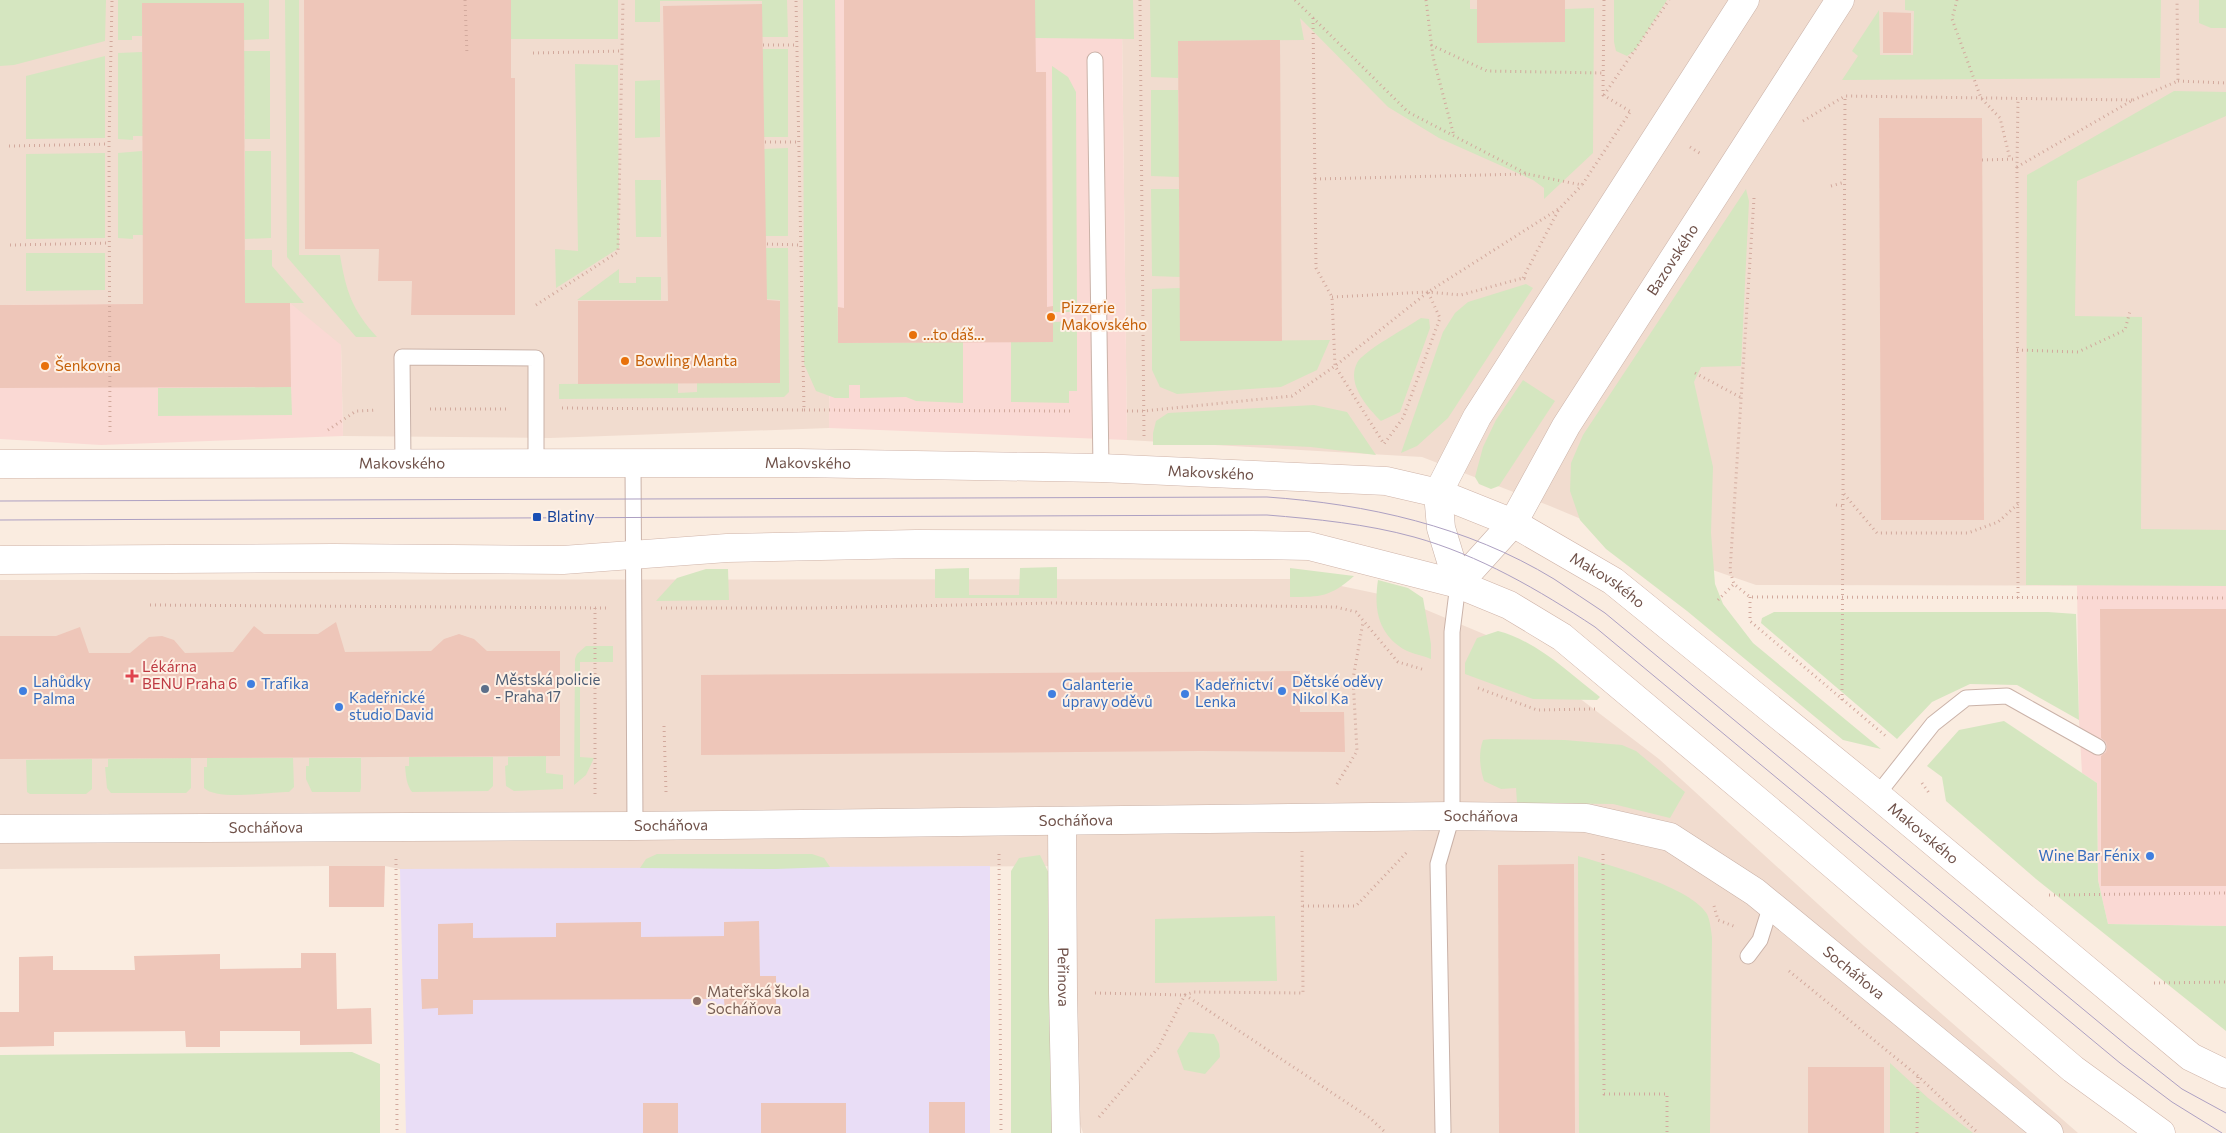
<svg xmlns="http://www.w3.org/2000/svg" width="2226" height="1133" font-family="Commissioner,sans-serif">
<rect width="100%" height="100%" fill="#faece0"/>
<!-- residential -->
<g fill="#f1dccf">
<path d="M0,0h834l-5,428 -279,10 -207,-2 -2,-91 -244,-41 -97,1z"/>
<path d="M1118,0h1108v586l-470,-1 -101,-35 -105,-44 -128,-49 -295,-17 -5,-414z"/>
<path d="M1308,579l90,19 112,47 149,114 205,187 214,187h-995l-3,-9 -8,-258 -452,3h-220l-15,-3h-56l-329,3v-289z"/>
</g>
<!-- commercial -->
<g fill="#fad9d4">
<path d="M834,0h284l4,26 5,414 -298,-12z"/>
<path d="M290,303l51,42 2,91 -242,9 -101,-6v-134z"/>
<path d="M2226,584v342l-118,-2 -10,-44 -1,-97 -15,-10 -3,-53 -2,-135z"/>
</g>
<!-- education -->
<path fill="#e9ddf6" d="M990,866v267h-584l-6,-264z"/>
<!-- green -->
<g fill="#d5e6c0">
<path d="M0,0h106l-1,41 -91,24 -14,1z"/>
<path d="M118,0h151v39l-25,1v-37h-102v33h-10v4h-14z"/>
<path d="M285,0h14v255h41c6,36 12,55 37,82h-21l-69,-80z"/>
<rect x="511" y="0" width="107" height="39"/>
<path d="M635,0h152l1,37h-26v-36h-102v21h-25z"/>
<path d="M803,0h32l3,343 125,-1v61l-47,-2 -10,-4 -46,1v-13h-11v13h-14l-19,-7 -12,-27z"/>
<path d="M1035,0h98l1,39 -99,-1z"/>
<path d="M1150,0h320v9h7v34l88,-1v-33l29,-1 -1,145 -49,46v-11l-11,-8 -94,-42 -51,-31 -88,-89 4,22 -126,1v37l-27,-1z"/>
<path d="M1614,0h53l-32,50 -8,6 -11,-5 -2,-9z"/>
<path d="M1905,0h256l-1,78 -318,2 16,-24 -6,-5 27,-41 1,45h33l1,-44 -9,-1z"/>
<path d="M2199,0h27v28h-15l-12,-5z"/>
<path d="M762,49h26v88h-25z"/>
<path d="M244,51h26v88h-25z"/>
<path d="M142,52l1,84h-10v4l-15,-1v-86z"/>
<path d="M105,56v82l-79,1v-63z"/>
<path d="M575,64l43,1 1,183 -63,40 -1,-39 23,2z"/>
<path d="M1052,66l16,11 8,15 1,220h-24z"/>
<path d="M660,80v57l-25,1v-57z"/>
<path d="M1151,90h27l1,87 -28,-1z"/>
<path d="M2174,91l52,1v24l-149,65 -2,135 67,1 -1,212 85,1v56l-200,-1 1,-410z"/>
<path d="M788,148v88h-25v-87z"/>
<path d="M142,151l1,84h-10v4l-15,-1v-85z"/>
<path d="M245,151h26v87l-26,1z"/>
<path d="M105,153v85l-79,1v-85z"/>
<path d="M635,180h26v57h-25z"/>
<path d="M1151,189h28l1,88 -28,-1z"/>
<path d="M1746,189l3,12 -8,165 -40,1 -7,15 19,85 -2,66 4,51 8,20 30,39 128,106 -38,-9 -156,-129 -81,-62 -26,-29 -10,-29 1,-28 12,-28z"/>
<path d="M763,248h25l1,144 -5,5 -225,2v-15l119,-1v10l19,-1v-9h83v-83l-17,-1z"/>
<path d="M245,250h27v16l32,37h-59z"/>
<path d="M26,253h79v37l-79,1z"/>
<path d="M619,269v14h17v-6h25v23h-84z"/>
<path d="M1526,284l7,4 -85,130 -31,28 -16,7 42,-121 12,-19 13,-11z"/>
<path d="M1180,288v53l150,-1 -13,30 -36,17 -104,7 -17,-7 -8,-17v-81z"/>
<path d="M1421,318l8,1 1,9 -30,84 -19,9c-13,-13 -35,-37 -24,-58 6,-12 51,-36 64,-45z"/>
<path d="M1077,321v70h-8v12l-58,-1v-60h42v-20z"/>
<path d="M1523,380l32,21 -56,85 -8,3 -12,-5 -4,-7 8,-30 13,-27z"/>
<path d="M291,387l1,28 -134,1v-28z"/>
<path d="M1314,405l33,7 29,43 -65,-8 -41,-2h-117v-12l3,-12 12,-8z"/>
<path d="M1057,567v31h-122v-29l34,-1v27h50l1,-27z"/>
<path d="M1290,568l64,8c-24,21 -33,21 -64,21z"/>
<path d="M706,569h22l1,31 -73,1 21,-23z"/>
<path d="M1378,580l30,8 15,10 8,46v15c-9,-4 -24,-6 -32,-13 -22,-16 -25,-40 -21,-66z"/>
<path d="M1774,612h274l28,2 3,106 -62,-35 -47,-1 -38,18 -35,37 -136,-116 1,-5z"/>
<path d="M1498,631c39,10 71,42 102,66l-3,3 -64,-1 -68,-25v-11l12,-25z"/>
<path d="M586,646h27v16h-33v95l14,1 -8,17 -12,10 1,-126 2,-5z"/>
<path d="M2004,721l93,62 1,97 10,44 118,2v105l-190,-152 -90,-78 -4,-24 -15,-11 32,-36z"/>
<path d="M1491,739l74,1 57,5 14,6 49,41 -15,26 -57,-14 -96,-1 -1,-15 -15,1 -17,-8c-4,-13 -6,-27 -1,-41z"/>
<path d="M546,756v17l17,2v14l-49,2 -8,-5 -1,-20 3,-1v-8z"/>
<path d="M409,757h84v29l-5,5 -76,1c-6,-8 -6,-17 -7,-26h4z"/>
<path d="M191,758v30l-5,5h-75l-4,-5 -2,-21h3v-8z"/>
<path d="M207,758h86l1,29 -5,5c-20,0 -72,9 -85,-4v-21h3z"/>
<path d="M309,758h52v30l-1,4h-48l-6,-13v-13h3z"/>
<path d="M92,759v30l-6,5h-56l-3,-2 -1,-32z"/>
<path d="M657,854h155l12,4 6,9 -54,2 -136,-1 6,-9z"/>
<path d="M1040,855l13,27v251h-42v-262l8,-13z"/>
<path d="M1578,856c31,9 113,31 129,58 3,6 4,16 5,23l-2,196h-131z"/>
<path d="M1275,916l2,65 -122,2v-64z"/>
<path d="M1189,1032l25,2 5,10 1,13 -15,17 -21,-4 -7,-19z"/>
<path d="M352,1052l28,12v69h-380v-78z"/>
<path d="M1890,1063l38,35 45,35h-83z"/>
</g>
<!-- building -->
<g fill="#eec6b9">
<path d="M304,0h207v78h4v237h-104l1,-34h-34l1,-32h-74z"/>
<path d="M844,0h191l1,72h10l1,235 6,-1v36l-215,1v-36l6,1z"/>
<path d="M1477,0h88v42l-88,1z"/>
<path d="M142,3h102l1,300h45l1,84 -291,1v-83l143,-1z"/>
<path d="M762,4l5,296 13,1v82l-202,1v-83h90l-5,-295z"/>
<path d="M1883,12l28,1v40h-28z"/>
<path d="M1280,40l2,301h-102l-2,-300z"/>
<path d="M1879,118h103l2,402h-103z"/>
<path d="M2100,609h126v277h-125v-130l5,-4 1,-5 -1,-5 -5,-4z"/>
<path d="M336,622l9,30 86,-1 13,-12 15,-5 15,5 13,12h73v105l-560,3v-123h56l24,-9 9,26h41l19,-16 13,-1 12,4 11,13 48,-1 21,-26 10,8h54z"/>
<path d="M1300,671v41h44l1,40 -145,-1 -499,4v-80z"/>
<path d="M1574,864l1,269h-76l-1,-268z"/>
<path d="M329,866h56l-1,41h-55z"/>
<path d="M759,921l1,55h16v29h-16v9h-35l-1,-15 -251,1v14l-35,1v-7l-16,1 -1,-30h17v-55l35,-1v15l83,-1v-14l85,-1v15l83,-1v-14z"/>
<path d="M301,953h35l1,56 34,-1 1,36 -72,1v-14h-80v16h-34l-1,-16 -131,1v14l-54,1v-35h19v-55l34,-1v14h82l-1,-14 86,-2v15l81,-1z"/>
<rect x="1808" y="1067" width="76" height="66"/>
<rect x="929" y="1102" width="36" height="31"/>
<rect x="643" y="1103" width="35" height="30"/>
<rect x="761" y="1103" width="85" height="30"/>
</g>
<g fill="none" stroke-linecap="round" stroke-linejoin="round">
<defs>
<g id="lane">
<path d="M1095,60l6,408"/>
<path d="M403,464l-1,-107 134,1v107"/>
<path d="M633,464l2,362"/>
<path d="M1877,795l56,-71 33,-26 41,-2 91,51"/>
<path d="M1748,956l12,-16 11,-35"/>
<path d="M1443,1131l-5,-267 14,-48v-184l6,-48"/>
</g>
<g id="street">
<path id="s1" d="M1745,0l-268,417 -39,76 3,35 17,56 55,-61 53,-97 274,-426"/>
<path id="s2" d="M1062,821l1,172 3,140"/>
<path id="s3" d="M0,829l635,-3 817,-10 134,2 84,19 85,55 294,241"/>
</g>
<g id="secondary">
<path id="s4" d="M0,464l798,-1 303,5 285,13 52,12 75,30 100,58 264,214 314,262 35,17"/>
<path d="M0,560l334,-2 229,2 164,-12 189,-4 335,1 58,1 149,38 51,21 53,32 228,191 283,241 88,64"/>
</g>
</defs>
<!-- lane casing -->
<use href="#lane" stroke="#cab2a8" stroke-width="17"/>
<!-- street casing -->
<use href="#street" stroke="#cab2a8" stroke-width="29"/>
<!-- secondary casing -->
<use href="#secondary" stroke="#cfb3a8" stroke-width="29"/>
<!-- path -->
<g stroke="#d2a99d" stroke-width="3" stroke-dasharray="1 4" stroke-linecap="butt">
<path d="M465,0l2,55"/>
<path d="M1140,0l4,437"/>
<path d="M1295,0l113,112 119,62 55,11 48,-73"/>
<path d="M1426,0l7,57 21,79"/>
<path d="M1604,0l-1,95 30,18"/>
<path d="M1957,0l-5,19 29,79 19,20 10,41"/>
<path d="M1313,18l3,250 16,29 3,69 49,78 19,-26 37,-100 -12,-26"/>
<path d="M763,45h34"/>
<path d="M1431,45l56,26 116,2"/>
<path d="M533,53l89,-2"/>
<path d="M2178,81l48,2"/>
<path d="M1604,95l65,-95"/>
<path d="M2133,100l45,-19 -1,-81"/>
<path d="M1803,121l42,-25 288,4 -116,67 1,-69"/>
<path d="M765,142h34"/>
<path d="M9,146l100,-2"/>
<path d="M1690,147l11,7"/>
<path d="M1982,160l35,-1"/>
<path d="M2017,167l1,431"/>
<path d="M1315,179l211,-5"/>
<path d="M1831,186l14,-4"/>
<path d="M1754,198l-24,373 4,13 16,13 476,1"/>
<path d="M767,244l34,1"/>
<path d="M10,245l100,-2"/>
<path d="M1523,278l36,-69"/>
<path d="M1332,297l96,-5 33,3 62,-17 4,1"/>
<path d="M536,305l82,-53 5,-252"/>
<path d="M2017,350l61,2 47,-22 5,-19"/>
<path d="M1695,373l45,24"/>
<path d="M562,408l242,2 -8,-410"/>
<path d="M430,409h79"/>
<path d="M804,410l270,1"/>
<path d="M1127,411h17l148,-15 43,-30 93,-74 132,-84 22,-23"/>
<path d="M328,430l28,-19 20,-1"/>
<path d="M110,432l-1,-288 3,-144"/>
<path d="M1844,494l33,39h91l30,-11 20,-18"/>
<path d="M1836,505l8,1"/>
<path d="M1750,597v24l138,117"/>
<path d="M1718,600l16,-16"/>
<path d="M150,605l457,3"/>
<path d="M595,608v186"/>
<path d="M661,608h151l243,-5 281,4 20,5 42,50 27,8"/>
<path d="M1478,688l59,22 58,-1"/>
<path d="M1842,700l3,-604"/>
<path d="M664,726l2,66"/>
<path d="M1922,783l7,10"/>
<path d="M1337,784l20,-33 -4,-72 10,-57"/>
<path d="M999,854l2,279"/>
<path d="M1603,854l1,240h63v39"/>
<path d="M396,859l1,274"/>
<path d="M2049,895l177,-2"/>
<path d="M1303,906h53l52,-55"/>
<path d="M1714,906l4,14 18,7"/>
<path d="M1789,971l129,105 60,57"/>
<path d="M2154,983l72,-1"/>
<path d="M1095,993l90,2 185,123 16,15"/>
<path d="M1099,1117l59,-69 27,-53 9,-3 109,1 -1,-142"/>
<path d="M1917,1133l1,-56"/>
</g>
<!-- lane -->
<use href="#lane" stroke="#fff" stroke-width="15"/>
<!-- street -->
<use href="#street" stroke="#fff" stroke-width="28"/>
<!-- secondary -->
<use href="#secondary" stroke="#fff" stroke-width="28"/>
<!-- tram -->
<g stroke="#ada0c2" stroke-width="1">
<path d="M0,501l1267,-4c100,7 200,29 287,82 17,11 34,23 51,34l525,435 52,41 44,24"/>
<path d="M0,520l1267,-5c49,4 100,9 147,22 65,18 125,53 181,90l525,436 52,39 50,31"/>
</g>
</g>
<!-- markers -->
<g fill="#e8710a" stroke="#fef0e5" stroke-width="2">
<circle cx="1051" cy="317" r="5"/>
<circle cx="913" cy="335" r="5"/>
<circle cx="625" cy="361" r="5"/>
<circle cx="45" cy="366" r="5"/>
</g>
<rect fill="#1a4fb4" stroke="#fef0e5" stroke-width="2" x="532" y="512" width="10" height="10" rx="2.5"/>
<path fill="#e0444e" stroke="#fef0e5" stroke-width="2" d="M129.5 668.5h5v5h5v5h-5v5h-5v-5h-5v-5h5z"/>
<g fill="#3f7fe0" stroke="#fef0e5" stroke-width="2">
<circle cx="251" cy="684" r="5"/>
<circle cx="23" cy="691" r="5"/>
<circle cx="1282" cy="691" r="5"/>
<circle cx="1052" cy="694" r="5"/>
<circle cx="1185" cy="694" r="5"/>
<circle cx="339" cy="707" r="5"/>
<circle cx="2150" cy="856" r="5"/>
</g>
<circle fill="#5c6f8a" stroke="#fef0e5" stroke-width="2" cx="485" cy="689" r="5"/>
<circle fill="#8d6e63" stroke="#fef0e5" stroke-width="2" cx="697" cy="1001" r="5"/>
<g text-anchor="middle" stroke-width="4" stroke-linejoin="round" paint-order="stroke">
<!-- street labels -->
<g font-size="15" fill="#6f5149" stroke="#fef0e5">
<text dy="5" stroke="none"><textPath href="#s1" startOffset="1065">Bazovského</textPath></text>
<text dy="5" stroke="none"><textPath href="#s4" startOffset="402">Makovského</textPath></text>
<text dy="5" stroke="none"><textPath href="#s4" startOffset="808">Makovského</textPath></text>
<text dy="5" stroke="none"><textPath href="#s4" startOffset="1211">Makovského</textPath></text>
<text dy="5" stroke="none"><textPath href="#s4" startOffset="1631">Makovského</textPath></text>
<text dy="5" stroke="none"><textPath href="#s3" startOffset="1481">Socháňova</textPath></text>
<text dy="5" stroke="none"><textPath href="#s3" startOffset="1076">Socháňova</textPath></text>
<text dy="5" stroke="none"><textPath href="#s3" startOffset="671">Socháňova</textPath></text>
<text dy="5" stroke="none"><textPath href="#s3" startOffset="266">Socháňova</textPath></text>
<text dy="5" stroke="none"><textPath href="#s4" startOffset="2036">Makovského</textPath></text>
<text dy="5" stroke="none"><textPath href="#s3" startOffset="1901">Socháňova</textPath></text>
<text dy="5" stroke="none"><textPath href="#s2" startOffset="156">Peřinova</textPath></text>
</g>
<!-- food labels -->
<g font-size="15" fill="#c56008" stroke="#fef0e5" text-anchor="start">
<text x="1061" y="313">Pizzerie<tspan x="1061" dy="17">Makovského</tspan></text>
<text x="923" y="340">…to dáš…</text>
<text x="635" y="366">Bowling Manta</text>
<text x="55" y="371">Šenkovna</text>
</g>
<!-- transit labels -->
<g font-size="15" fill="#164399" stroke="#fef0e5" text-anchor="start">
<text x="547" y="522">Blatiny</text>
</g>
<!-- health labels -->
<g font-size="15" fill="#be3a42" stroke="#fef0e5" text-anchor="start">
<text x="142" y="672">Lékárna<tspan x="142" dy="17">BENU Praha 6</tspan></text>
</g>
<!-- service labels -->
<g font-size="15" fill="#4e5e75" stroke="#fef0e5" text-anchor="start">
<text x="495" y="685">Městská policie<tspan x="495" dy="17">- Praha 17</tspan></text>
</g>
<!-- shop labels -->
<g font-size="15" fill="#366cbe" stroke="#fef0e5" text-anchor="start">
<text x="33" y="687">Lahůdky<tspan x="33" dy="17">Palma</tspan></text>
<text x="1292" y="687">Dětské oděvy<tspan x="1292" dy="17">Nikol Ka</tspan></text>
<text x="261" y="689">Trafika</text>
<text x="1062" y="690">Galanterie<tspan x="1062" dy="17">úpravy oděvů</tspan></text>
<text x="1195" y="690">Kadeřnictví<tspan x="1195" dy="17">Lenka</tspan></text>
<text x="349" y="703">Kadeřnické<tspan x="349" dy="17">studio David</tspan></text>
<text x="2140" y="861" text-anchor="end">Wine Bar Fénix</text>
</g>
<!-- education labels -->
<g font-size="15" fill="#785e54" stroke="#fef0e5" text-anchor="start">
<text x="707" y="997">Mateřská škola<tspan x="707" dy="17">Socháňova</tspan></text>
</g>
</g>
</svg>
